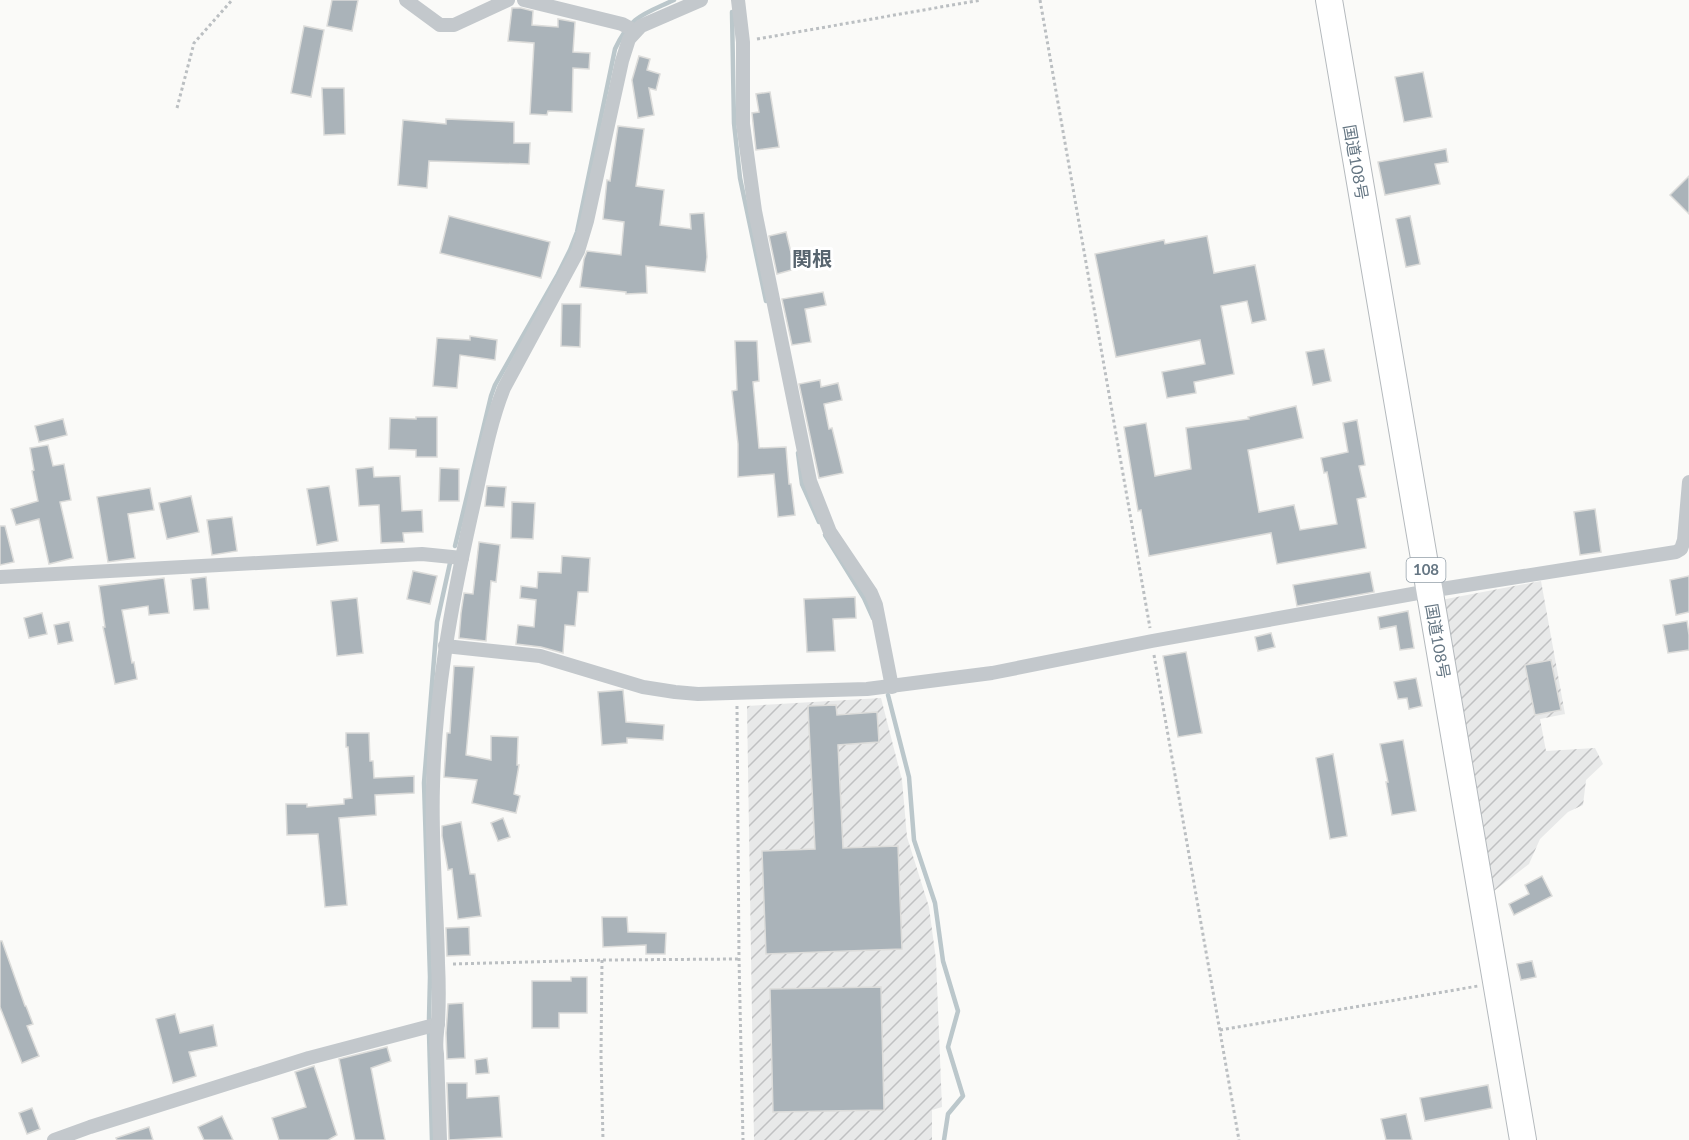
<svg xmlns="http://www.w3.org/2000/svg" width="1689" height="1140" font-family="Lato,'Noto Sans JP',sans-serif">
<defs>
<pattern id="industrial-furrows" width="10" height="10" patternUnits="userSpaceOnUse" patternTransform="scale(1.5)"><rect width="10" height="10" fill="#e8e9e9"/><path d="M-1 1l2-2M0 10L10 0M9 11l2-2" fill="none" stroke="#c0c1c2"/></pattern>
</defs>
<rect width="100%" height="100%" fill="#fafaf8"/>
<!-- industrial -->
<g fill="url(#industrial-furrows)">
<path d="M1541,581l24,133 -25,5 6,32 49,-3 8,16 -17,16 -3,25 -15,7 -28,27 -11,25 -35,27 -53,-291z"/>
<path d="M881,698l21,82 5,57 22,70 7,53 6,147 -10,3v30h-178l-7,-434z"/>
</g>
<g fill="none" stroke-linecap="round" stroke-linejoin="round">
<!-- stream -->
<g stroke="#bbc7cb" stroke-width="4.5">
<path d="M732,12l2,111 6,55 26,123"/>
<path d="M798,453l4,31 17,38"/>
<path d="M825,535l39,63 9,20"/>
<path d="M455,546l36,-150 4,-11 63,-111 12,-24 7,-18 38,-183c15,-33 29,-35 59,-49"/>
<path d="M888,695l21,82 5,63 21,63 8,58 15,50 -10,36 15,49 -15,18 -4,26"/>
<path d="M429,1019l1,-42 -6,-194 13,-161 13,-59"/>
<path d="M429,1033l3,107"/>
</g>
</g>
<!-- building -->
<g fill="#aab3b9" stroke="#dcdcda" stroke-width="1.5">
<path d="M332,0h26l-6,31 -25,-5z"/>
<path d="M512,8h9l12,3 -1,14 26,2v-8l17,3 -2,30 17,1 -1,16 -16,-1 -1,44 -24,-1 -1,4 -17,-1 4,-71 -26,-2z"/>
<path d="M304,26l20,4 -13,67 -20,-4z"/>
<path d="M639,56l11,3 -3,11 13,4 -4,16 -7,-2 5,27 -16,3 -6,-38z"/>
<path d="M1423,72l9,45 -28,5 -9,-45z"/>
<path d="M322,88h22l1,46 -21,1z"/>
<path d="M770,92l9,55 -23,3 -4,-37 7,-1 -3,-18z"/>
<path d="M446,119l68,3v21h16l-1,21 -100,-3 -2,27 -29,-3 5,-65 43,4z"/>
<path d="M618,126l26,3 -8,57 28,4 -4,35 31,4 -1,-15 14,-1 3,44 -2,15 -59,-6 1,27 -21,1v-2l-46,-5 4,-28 3,-8 34,4 3,-33 -21,-3 4,-39 3,1z"/>
<path d="M1446,149l2,13 -13,2 5,20 -55,11 -7,-33z"/>
<path d="M1689,176v38l-19,-19z"/>
<path d="M449,216l101,26 -9,36 -101,-25z"/>
<path d="M1410,216l10,48 -14,3 -10,-48z"/>
<path d="M786,232l9,37 -18,5 -8,-38z"/>
<path d="M1207,236l7,37 41,-8 11,55 -14,3 -5,-22 -26,5 13,68 -40,8 2,11 -29,5 -5,-26 43,-8 -5,-24 -84,17 -21,-103 69,-14 1,4z"/>
<path d="M823,292l3,13 -21,4 6,33 -19,3 -10,-46z"/>
<path d="M562,304h19l-1,43 -19,-1z"/>
<path d="M470,336l27,4 -2,20 -35,-5 -3,33 -24,-2 4,-48 33,2z"/>
<path d="M735,341h22l2,40 -6,1 6,66 27,-1 3,37h2l4,31 -17,2 -4,-43 -36,3v-33l-6,-53 5,-1z"/>
<path d="M1324,349l7,32 -18,4 -7,-33z"/>
<path d="M820,380l1,7 17,-4 4,17 -18,4 5,25 3,-1 11,45 -24,5 -20,-94z"/>
<path d="M1296,406l7,32 -55,12 11,62 35,-7 6,25 37,-6 -10,-52 -3,1 -3,-15 27,-6 -5,-29 14,-3 8,45 -6,1 7,31 -9,2 9,49 -89,16 -6,-31 -122,23 -8,-46 -3,1 -14,-84 22,-4 9,53 36,-7 -5,-41 63,-9 -1,-2z"/>
<path d="M416,417h21v40h-21v-7l-27,-1 1,-31 26,1z"/>
<path d="M63,419l4,16 -28,7 -4,-16z"/>
<path d="M48,445l5,21 11,-2 7,36 -11,2 13,56 -24,6 -10,-45 -23,6 -5,-16 27,-8 -6,-30 2,-1 -4,-22z"/>
<path d="M373,467l1,10 26,-1 2,35 20,-1 1,22 -20,1 1,9 -23,1 -2,-38 -20,1 -3,-37z"/>
<path d="M440,468l19,1v32h-20z"/>
<path d="M329,486l9,55 -21,4 -10,-56z"/>
<path d="M487,486l19,1 -2,20 -19,-1z"/>
<path d="M150,488l4,22 -26,4 7,44 -27,4 -11,-65z"/>
<path d="M191,496l8,36 -32,7 -8,-36z"/>
<path d="M512,502l23,1 -2,36 -22,-1z"/>
<path d="M1595,509l6,43 -21,3 -6,-43z"/>
<path d="M232,517l5,34 -25,4 -5,-35z"/>
<path d="M0,526h5l9,36 -14,3z"/>
<path d="M479,542l21,3 -4,37 -5,-1 -5,60 -27,-3 2,-25 3,-20 9,1z"/>
<path d="M562,556l28,2 -2,34h-10l-3,34 -10,-1 -2,28 -22,-6 -25,-3 2,-19 16,2 2,-27 -16,-2 1,-12 16,2 1,-16 23,1z"/>
<path d="M413,571l24,5 -7,28 -23,-5z"/>
<path d="M1370,572l4,20 -77,14 -4,-21z"/>
<path d="M1689,576v36l-13,3 -6,-35z"/>
<path d="M206,577l3,32 -15,1 -3,-31z"/>
<path d="M164,578l5,35 -20,2 -1,-9 -26,4 10,53 2,-1 3,17 -22,5 -12,-57h2l-6,-41z"/>
<path d="M855,597l1,21 -23,1 2,32 -28,1 -3,-53z"/>
<path d="M357,598l6,55 -26,3 -6,-55z"/>
<path d="M1408,611l6,37 -14,2 -4,-24 -16,3 -2,-12z"/>
<path d="M42,613l5,21 -18,4 -5,-20z"/>
<path d="M1687,621l2,14v15l-21,3 -5,-28z"/>
<path d="M69,622l4,19 -15,3 -4,-19z"/>
<path d="M1271,633l4,14 -17,4 -3,-14z"/>
<path d="M1186,652l16,81 -24,4 -15,-81z"/>
<path d="M1551,660l10,50 -26,5 -10,-50z"/>
<path d="M454,666l20,1 -8,88 25,5v-24l27,1 -1,28h2l-5,29 6,2 -4,17 -44,-10 5,-23 -33,-3 3,-44h3z"/>
<path d="M1416,678l6,28 -13,3 -2,-11 -9,1 -4,-17z"/>
<path d="M623,690l3,32 38,3 -1,15 -36,-2v5l-25,2 -4,-53z"/>
<path d="M836,705l1,10 40,-3 2,30 -41,3 5,103 55,-2 4,103 -136,5 -4,-103 53,-2 -7,-143z"/>
<path d="M346,733h23l1,28h3l1,17 40,-2v17l-39,2 1,20 -37,3 8,87 -22,2 -7,-73 -31,1 -1,-31h21v3l37,-3v-5l8,-1 -4,-51h-2z"/>
<path d="M1403,740l13,71 -24,4 -6,-33h2l-8,-38z"/>
<path d="M1333,754l14,82 -17,3 -14,-81z"/>
<path d="M503,818l7,19 -12,4 -7,-18z"/>
<path d="M461,822l9,52h5l6,42 -23,3 -6,-50 -4,1 -6,-34v-10z"/>
<path d="M1542,876l10,20 -38,19 -5,-11 20,-10 -4,-9z"/>
<path d="M602,917h25l1,15 38,1 -1,21h-19v-9l-43,2z"/>
<path d="M469,927l1,28 -23,1 -1,-28z"/>
<path d="M0,941h2l23,65h1l7,18 -6,2 12,30 -17,7 -22,-56z"/>
<path d="M1532,961l4,16 -15,3 -4,-16z"/>
<path d="M571,977h16v36h-28v15h-27v-47h39z"/>
<path d="M881,987l3,123 -111,2 -3,-123z"/>
<path d="M463,1003l2,55 -18,1 -1,-26 2,-29z"/>
<path d="M175,1014l5,19 33,-8 4,21 -28,6 7,24 -23,7 -17,-64z"/>
<path d="M387,1047l4,14 -20,7 14,72h-30l-16,-81z"/>
<path d="M487,1058l2,15 -13,1 -1,-14z"/>
<path d="M314,1066l23,69 -9,5h-49l-7,-22 34,-11 -11,-35z"/>
<path d="M447,1083h20v15l32,-2 3,41 -53,3z"/>
<path d="M1488,1085l4,23 -67,13 -5,-23z"/>
<path d="M32,1108l8,21 -13,5 -8,-21z"/>
<path d="M1406,1114l6,26h-26l-5,-21z"/>
<path d="M222,1116l11,24h-29l-6,-13z"/>
<path d="M149,1127l4,13h-36l-1,-2z"/>
</g>
<g fill="none" stroke-linecap="round" stroke-linejoin="round">
<defs>
<path id="highway" d="M1329,0l194,1140"/>
</defs>
<!-- highway casing -->
<use href="#highway" stroke="#b4b9bd" stroke-width="28"/>
<!-- path -->
<g stroke="#bbbfc2" stroke-width="3" stroke-dasharray="3 3" stroke-linecap="butt">
<path d="M1040,0l110,628"/>
<path d="M757,39l224,-39"/>
<path d="M177,108l17,-65 38,-43"/>
<path d="M1154,655l85,485"/>
<path d="M737,706l2,253 4,181"/>
<path d="M602,960l-1,95 2,85"/>
<path d="M453,964l149,-4 137,-1"/>
<path d="M1220,1030l258,-44"/>
</g>
<!-- street -->
<g stroke="#c3c8cc" stroke-width="14">
<path d="M406,0l34,25h14l54,-25"/>
<path d="M524,0l98,24 13,7"/>
<path d="M738,0l5,42v82l12,87 55,270 20,51 41,61 5,12 16,82"/>
<path d="M0,577l422,-23 40,4"/>
<path d="M445,646l95,10 103,31 32,5 23,2 169,-5 125,-16 160,-32 277,-50 247,-39 5,-3 3,-9 5,-58"/>
<path d="M54,1140l36,-13 219,-69 129,-34"/>
<path d="M440,1140l-3,-86c-2,-11 0,-20 1,-32 1,-19 1,-39 0,-59 -1,-59 -7,-118 -5,-177 2,-92 18,-180 38,-270 10,-43 17,-88 33,-128l74,-137 9,-30 35,-160 7,-22 12,-13 60,-26"/>
</g>
<!-- highway -->
<use href="#highway" stroke="#fff" stroke-width="26"/>
</g>
<g text-anchor="middle" stroke-width="6" stroke-linejoin="round" paint-order="stroke">
<!-- shield labels -->
<rect fill="#fff" stroke="#939fa8" stroke-width="1.5" x="1406.5" y="558" width="39" height="24" rx="4.5"/>
<g font-size="15" font-weight="bold" fill="#657683">
<text x="1426" y="575">108</text>
</g>
<!-- street labels -->
<g font-size="16" fill="#657683" stroke="#fff">
<text transform="translate(1356 162) rotate(80)" y="6">国道108号</text>
<text transform="translate(1438 641) rotate(80)" y="6">国道108号</text>
</g>
<!-- quarter labels -->
<g font-size="20" font-weight="bold" fill="#57646e" stroke="#fff">
<text x="812" y="266">関根</text>
</g>
</g>
</svg>
